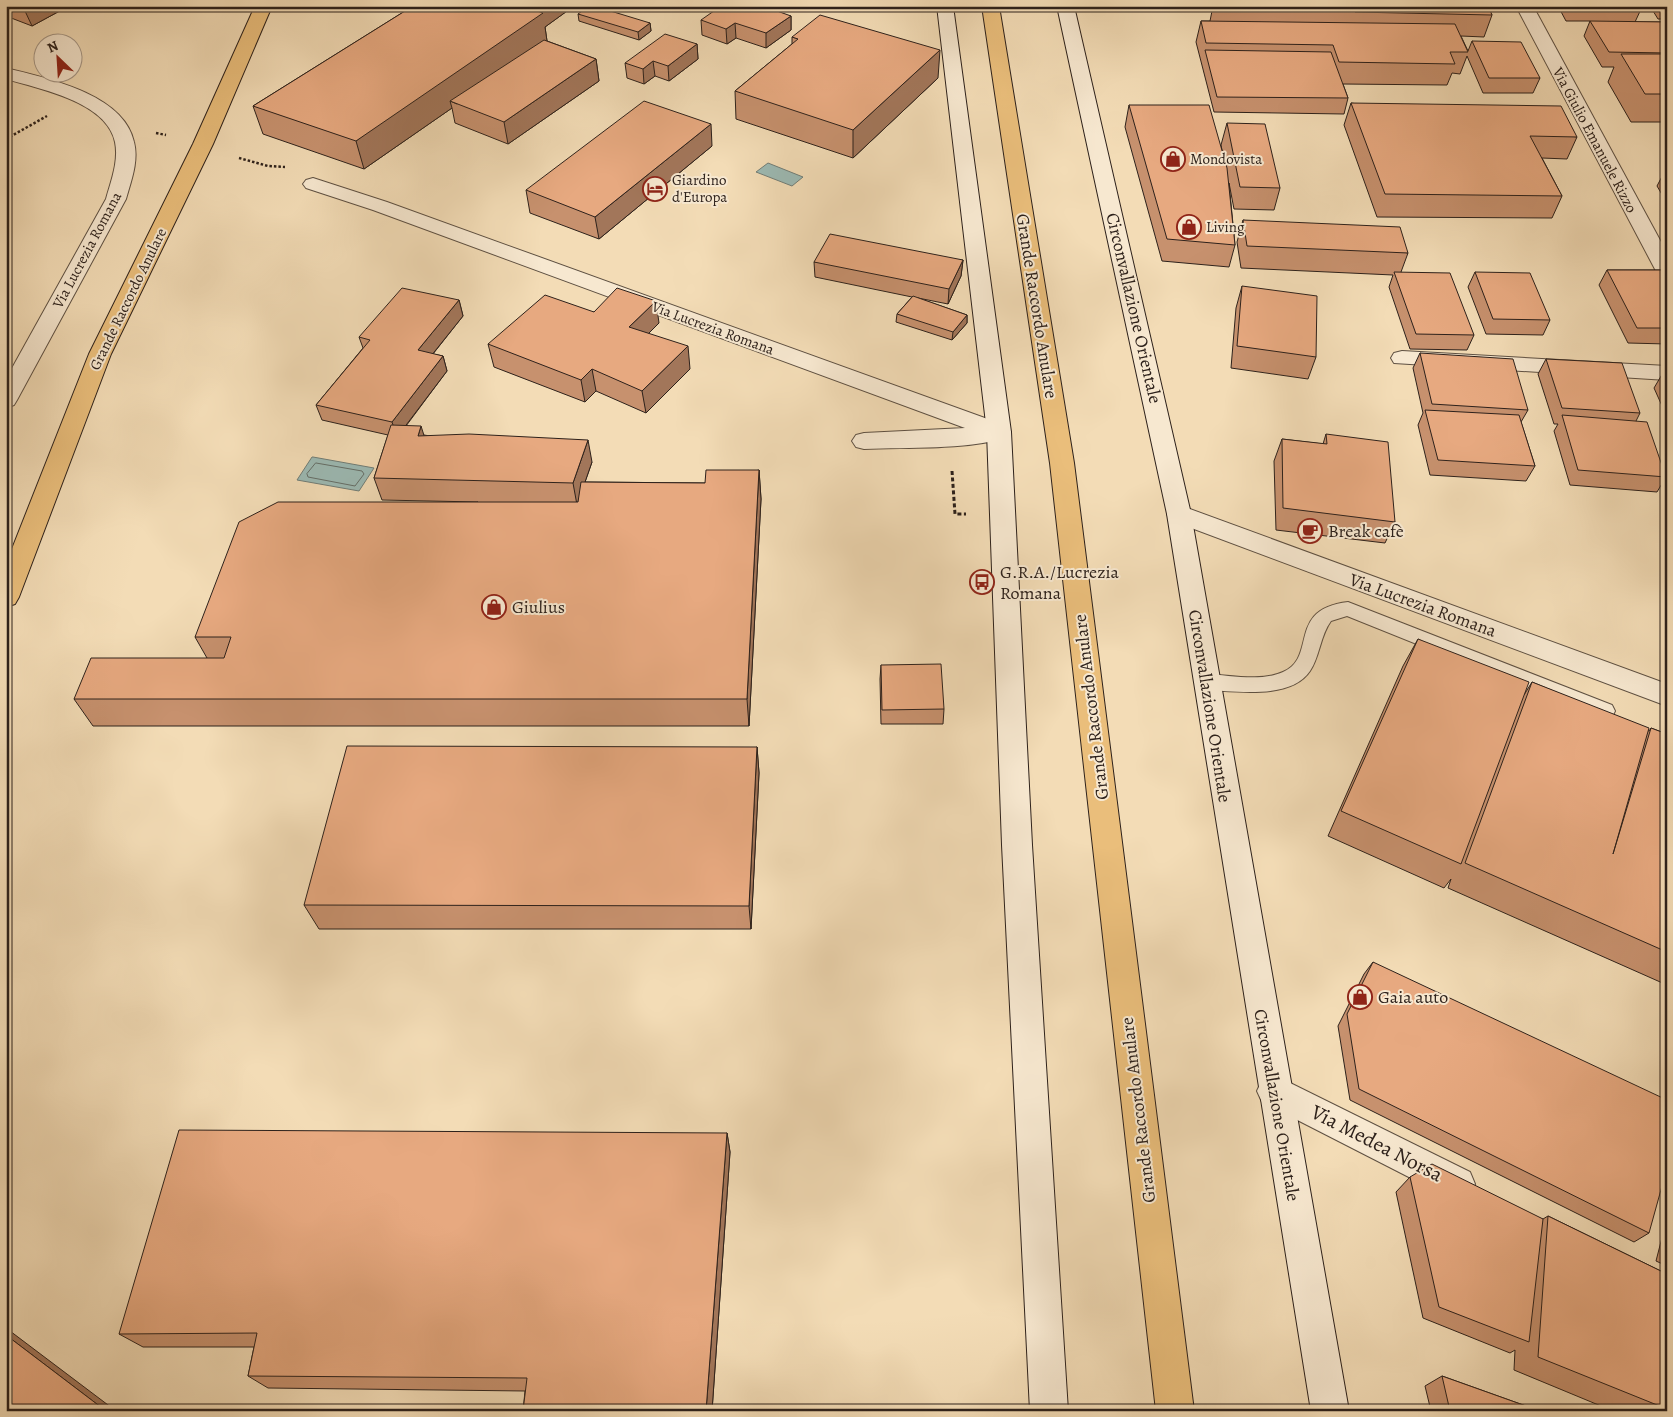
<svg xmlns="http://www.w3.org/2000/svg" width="1673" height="1417" font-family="Alegreya,serif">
<rect width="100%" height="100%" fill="#f3dcb6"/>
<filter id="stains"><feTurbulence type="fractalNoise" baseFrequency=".004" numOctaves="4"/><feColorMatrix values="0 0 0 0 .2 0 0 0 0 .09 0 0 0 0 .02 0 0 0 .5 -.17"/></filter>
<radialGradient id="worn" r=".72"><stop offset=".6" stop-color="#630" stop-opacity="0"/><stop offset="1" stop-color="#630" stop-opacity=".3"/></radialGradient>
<!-- water -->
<g fill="#9cbab4" stroke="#707d77">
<path d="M768,163l35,14 -11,9 -36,-14z"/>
<path d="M312,457h1l61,11 -15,23 -62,-11z"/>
</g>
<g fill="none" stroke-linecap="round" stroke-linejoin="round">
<!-- shore -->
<path stroke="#646e68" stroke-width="1" d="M316,463l46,8 2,3 -9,12 -47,-9 -1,-3z"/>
<defs>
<path id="lane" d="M1348,602l264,103 3,6 -3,6 -7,2 -7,-2 -251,-101 -16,5c-11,15 -11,35 -21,50 -19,29 -75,20 -104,19l-7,-3 -3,-5 3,-5 7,-3c23,1 55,8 77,-2 35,-15 3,-63 65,-70z"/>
<g id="street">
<path d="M1516,6h17l134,247v26l-7,-1 -3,-5z"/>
<path d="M6,68c41,10 118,26 128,74 5,19 -3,39 -8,57l-109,201 -3,5 -8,3v-29l100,-180c5,-18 13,-38 9,-57 -8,-40 -75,-53 -109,-63z"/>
<path d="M313,178l74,24 620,224 4,6 -4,6c-45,12 -96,9 -143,11l-8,-2 -4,-6 4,-6 8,-2 101,-5 -592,-218 -67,-22 -3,-4 3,-4z"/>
<path d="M1402,351l265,15v14l-273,-17 -3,-5 3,-5z"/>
<path d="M1179,505l488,179v22l-497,-186 -3,-6 3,-6z"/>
<path d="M1274,1075l196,97 5,12 -5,12 -12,5 -12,-5 -184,-94 -5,-11 5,-11z"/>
</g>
<g id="secondary">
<path d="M937,6h16l58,426 21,413 36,566h-38l-28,-566 -15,-413z"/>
<path d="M1057,6h17l117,508 158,897h-38l-144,-897z"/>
</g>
<g id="highway">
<path d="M255,6h17l-59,138 -102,210 -92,243 -4,7 -9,3v-43l83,-210 104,-210z"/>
<path d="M982,6h17l75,457 120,948h-38l-106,-948z"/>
</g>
</defs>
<!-- lane casing -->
<use href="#lane" stroke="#5e5042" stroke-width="2"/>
<!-- street casing -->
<use href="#street" stroke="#5e5042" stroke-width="2"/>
<!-- secondary casing -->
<use href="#secondary" stroke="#2d211b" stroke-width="2"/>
<!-- highway casing -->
<use href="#highway" stroke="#2d211b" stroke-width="2"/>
<!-- path-far1 -->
<g stroke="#2d211b" stroke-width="2.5" stroke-dasharray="2.5 2" stroke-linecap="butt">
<path d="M156,133l10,2"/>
<path d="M6,139l41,-23"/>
<path d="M239,158l29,8 17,1"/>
</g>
<!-- path -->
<path stroke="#2d211b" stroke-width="3" stroke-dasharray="4 2.5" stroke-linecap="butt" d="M952,471l3,43h11"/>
<!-- lane -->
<use href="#lane" fill="#f7e8d0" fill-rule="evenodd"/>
<!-- street -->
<use href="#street" fill="#f7e8d0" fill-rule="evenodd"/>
<!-- secondary -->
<use href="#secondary" fill="#f7e8d0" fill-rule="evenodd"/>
<!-- highway -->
<use href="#highway" fill="#eabe7b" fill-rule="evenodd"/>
</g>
<!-- wall -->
<g fill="#c7916e" stroke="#2d211b">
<path d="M6,6h61v1l-35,19 -26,-10z"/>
<path d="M413,6h161l-29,21 2,14 49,18 3,22 -91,63 -53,-21 -3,-15 -88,61 -101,-35 -10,-28z"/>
<path d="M1213,6h275l4,9 -8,22 -23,-1 7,15 4,-10 68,37 -7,15h-50l-16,-37 -7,18 -8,-1 -5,12 -104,-1 5,14 -4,16 -130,-2 -18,-70 5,-21h9z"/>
<path d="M1558,6h83l1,1 -7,15h32v100h-36l-23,-40 6,-15h-12l-18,-31 6,-15h-24z"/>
<path d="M1650,6h17v13h-9z"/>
<path d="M578,14l72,9 1,8 -12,9 -60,-19z"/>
<path d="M791,16v14l-25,18 -30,-10 -9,6 -25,-9 -1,-15z"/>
<path d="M792,37l146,41 -85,80 -117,-39 -1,-28 57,-47z"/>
<path d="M697,44l1,15 -29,22 -14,-5 -11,8 -17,-6 -2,-15z"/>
<path d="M1351,103l226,34 -10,22 -25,-1 20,38 -10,22 -175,-1 -33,-92z"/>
<path d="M1129,105l94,50 -2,-10 6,-22 53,65 -6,22 -40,-1 -5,-26 6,62 -6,22 -67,-6 -37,-134z"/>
<path d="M712,146l-113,93 -69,-26 -4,-23z"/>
<path d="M1667,167v36l-10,-17z"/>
<path d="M1243,220l165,33 -7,19 73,63 -7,15 -57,-1 -21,-62 4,-12 -152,-7 -4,-26z"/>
<path d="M963,260l-2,16 -13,28 -30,-6 49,17v8l-15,17 -56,-18 1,-8 15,-17 -97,-20 -1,-15z"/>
<path d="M1607,270h60v74l-39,-1 -29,-58z"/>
<path d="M1475,272l75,48 -7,15 -57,-1 -18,-47z"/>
<path d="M1242,286l74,71 -8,22 -77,-11 5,-60z"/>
<path d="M459,300l4,16 -30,38 10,2 4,15 -41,55 18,9 168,27 -7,20 120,1 54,-13 2,29 -12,227h-656l-19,-27 133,-41 -12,-21 283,-135 -96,-2 -8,-22 14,-43 -66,-15 -6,-15 47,-57 -4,-11z"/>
<path d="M594,312l65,11 -11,10 42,36 -44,44 -50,-22 -11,11 -91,-35 -6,-23z"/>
<path d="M1420,353l108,57 -7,12 14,44 -9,15 -96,-6 -12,-50 5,-12 -10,-45z"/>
<path d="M1546,359l94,54 -4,8 30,56 -9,15 -87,-7 -16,-54 4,-7h-4l-16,-50z"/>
<path d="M1667,366v51l-13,-29z"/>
<path d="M1326,434l69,88 -10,21 -109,-13 -2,-69 8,-22 41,5z"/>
<path d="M1418,639l106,56 8,-13 117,49 2,-3 16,6v251l-219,-97 3,-9 -7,9 -116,-52 75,-170z"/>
<path d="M881,665l63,44 -1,15h-62l-1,-45z"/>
<path d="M757,747l2,26 -8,156h-432l-15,-24z"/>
<path d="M1373,962l276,271 -15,9 -284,-142 -12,-74 26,-52z"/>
<path d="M727,1133l3,19 -18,259h-189l2,-20 -257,-3 -20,-12 6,-29h-111l-24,-13z"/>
<path d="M1410,1177l133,42 5,-3 119,58v137h-54l-99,-41 1,-20 -5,3 -87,-35 -27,-126z"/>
<path d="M1667,1218v48l-11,-5z"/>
<path d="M1442,1376l98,35h-109l-6,-25z"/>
</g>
<!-- shaded-wall -->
<g fill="#a2765a" stroke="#2d211b">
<path d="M34,6h33v1l-35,19 -7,-15z"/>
<path d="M531,6h43l-29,21 2,14 -90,63 -7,-3 2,7 -88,61 -8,-28z"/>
<path d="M791,16v14l-25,18v-15z"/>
<path d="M650,23l1,8 -12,9 -1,-8z"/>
<path d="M735,23l1,15 -9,6 -1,-15z"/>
<path d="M697,44l1,15 -29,22 -1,-15z"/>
<path d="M940,50l-2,28 -85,80v-28z"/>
<path d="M596,59l3,22 -91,63 -4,-22z"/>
<path d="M653,61l2,15 -11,8 -1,-15z"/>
<path d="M711,124l1,22 -113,93 -4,-22z"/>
<path d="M963,260l-2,16 -13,28 1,-15z"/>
<path d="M459,300l4,16 -40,50 -5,-16z"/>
<path d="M656,301l3,22 -27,27 -3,-23z"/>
<path d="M967,315v8l-15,17 1,-8z"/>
<path d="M688,346l2,23 -44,44 -4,-22z"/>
<path d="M443,356l4,15 -50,66 -5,-15z"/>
<path d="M592,369l4,22 -11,11 -4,-22z"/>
<path d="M421,426l7,22 -10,-12z"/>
<path d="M588,440l4,22 -15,43 -4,-22z"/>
<path d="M759,470l2,29 -12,227 -2,-27z"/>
<path d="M757,747l2,26 -8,156 -2,-23z"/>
<path d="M727,1133l3,19 -18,259h-6z"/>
<path d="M6,1328l110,83h-10l-100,-76z"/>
</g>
<!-- building -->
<g fill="#e7a980" stroke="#2d211b">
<path d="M12,6h22l-9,5z"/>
<path d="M413,6h118l-2,2 14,5 -187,128 -103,-35z"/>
<path d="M589,6h5l56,17 -12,9 -60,-18z"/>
<path d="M721,6h42l28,10 -25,17 -31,-10 -9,6 -25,-9z"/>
<path d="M1353,6h135l4,9 -137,-3z"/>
<path d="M1573,6h68l1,1z"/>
<path d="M820,15l120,35 -87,80 -118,-39 63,-52 -6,-2z"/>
<path d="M1201,21l254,3 13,28h-18l5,12 -116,-2 -6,-17 -127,-2z"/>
<path d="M1590,21l77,1v31l-58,-1z"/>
<path d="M665,34l32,10 -29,22 -15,-5 -10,8 -18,-6z"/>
<path d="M544,40l52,19 -92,63 -54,-21z"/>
<path d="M1472,41l49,1 19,36h-51z"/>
<path d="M1205,50l126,2 17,46 -131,-1z"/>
<path d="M1621,54h46v40h-22z"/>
<path d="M644,101l67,23 -116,93 -69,-27z"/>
<path d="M1351,103l210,3 16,31 -47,-1 32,60 -177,-2z"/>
<path d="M1129,105h80l18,63 8,77 -68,-6z"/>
<path d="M1227,123l38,1 15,64 -40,-1z"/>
<path d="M1243,220l157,7 8,26 -161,-7z"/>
<path d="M830,234l133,26 -14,29 -135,-27z"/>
<path d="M1607,270h60v58h-30z"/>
<path d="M1394,272l56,1 24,62 -58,-1z"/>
<path d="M1475,272l55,1 20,47 -57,-1z"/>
<path d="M1242,286l75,10 -1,61 -79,-11z"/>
<path d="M402,288l57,12 -41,50 25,6 -51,66 -76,-17 54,-65 -11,-3z"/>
<path d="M617,288l39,13 -27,26 59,19 -46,45 -50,-22 -11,11 -93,-36 57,-49 49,17z"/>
<path d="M913,296l54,19 -14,17 -56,-18z"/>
<path d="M1420,353l93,6 15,51 -96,-6z"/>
<path d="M1546,359l76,4 18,50 -78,-5z"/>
<path d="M1425,410l94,5 16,51 -97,-6z"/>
<path d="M1562,415l85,7 19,55 -88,-7z"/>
<path d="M391,425l30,1 -3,10 51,-2 119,6 -15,43 -199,-5z"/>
<path d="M1326,434l62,8 7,80 -112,-14 -1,-69 45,5z"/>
<path d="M706,470h53l-12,229h-673l17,-41h133l7,-21h-36l44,-115 39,-20h300l3,-20 124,1z"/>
<path d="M1418,639l111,43 -68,182 -120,-53z"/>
<path d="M941,664l3,45 -62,1 -1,-45z"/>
<path d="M1532,682l117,46 -36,126 38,-126 16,6v218l-202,-89z"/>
<path d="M347,746l410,1 -8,159 -445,-1z"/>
<path d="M1373,962l294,138v68l-18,65 -290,-144 -12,-75z"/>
<path d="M179,1130l548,3 -21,278h-183l4,-33 -279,-2 9,-43 -138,1z"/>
<path d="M1432,1164l111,55 -14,123 -90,-35 -29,-130z"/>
<path d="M1548,1216l119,58v135l-129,-52z"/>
<path d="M6,1335l100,76h-100z"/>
<path d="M1442,1376l98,35h-90z"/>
</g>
<!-- icons -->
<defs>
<symbol id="shop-ring" viewBox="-11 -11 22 22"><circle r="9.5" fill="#f7e8d0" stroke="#8f2418" stroke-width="1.5"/><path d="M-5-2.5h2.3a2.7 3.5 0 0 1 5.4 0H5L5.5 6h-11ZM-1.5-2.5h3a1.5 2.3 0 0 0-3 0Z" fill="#8f2418"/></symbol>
<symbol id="hotel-ring" viewBox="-11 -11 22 22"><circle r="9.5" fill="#f7e8d0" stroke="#8f2418" stroke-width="1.5"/><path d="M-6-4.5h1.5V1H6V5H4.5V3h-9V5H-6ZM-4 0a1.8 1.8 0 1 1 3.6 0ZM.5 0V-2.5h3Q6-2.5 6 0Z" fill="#8f2418"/></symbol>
<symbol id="cafe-ring" viewBox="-11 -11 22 22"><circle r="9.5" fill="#f7e8d0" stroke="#8f2418" stroke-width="1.5"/><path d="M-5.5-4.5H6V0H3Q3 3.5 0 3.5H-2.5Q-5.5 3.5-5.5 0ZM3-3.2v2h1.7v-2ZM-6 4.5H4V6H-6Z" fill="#8f2418"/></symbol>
<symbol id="bus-ring" viewBox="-11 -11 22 22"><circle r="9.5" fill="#f7e8d0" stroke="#8f2418" stroke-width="1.5"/><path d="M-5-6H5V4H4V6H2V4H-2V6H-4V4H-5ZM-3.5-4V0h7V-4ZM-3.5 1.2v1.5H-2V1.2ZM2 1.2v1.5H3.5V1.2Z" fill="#8f2418"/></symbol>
</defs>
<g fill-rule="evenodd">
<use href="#shop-ring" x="1159" y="145" width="28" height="28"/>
<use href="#hotel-ring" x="641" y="175" width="28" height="28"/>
<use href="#shop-ring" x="1175" y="213" width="28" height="28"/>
<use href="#cafe-ring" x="1296" y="517" width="28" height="28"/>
<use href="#bus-ring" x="968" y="568" width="28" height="28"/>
<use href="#shop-ring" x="480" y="593" width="28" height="28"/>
<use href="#shop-ring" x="1346" y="983" width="28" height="28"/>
</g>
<g text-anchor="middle" stroke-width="4" stroke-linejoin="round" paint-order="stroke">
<!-- far-street labels -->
<g font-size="15" fill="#2d211b" stroke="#f7e8d0">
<text transform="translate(1595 140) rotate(62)" y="5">Via Giulio Emanuele Rizzo</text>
<text transform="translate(87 250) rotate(-62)" y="5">Via Lucrezia Romana</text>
<text transform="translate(128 299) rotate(-64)" y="5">Grande Raccordo Anulare</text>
<text transform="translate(713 328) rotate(20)" y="5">Via Lucrezia Romana</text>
</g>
<!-- far-poi labels -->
<g font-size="15" fill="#2d211b" stroke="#f7e8d0" text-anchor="start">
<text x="1190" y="164">Mondovista</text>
<text x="672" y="185">Giardino<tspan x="672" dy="17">d'Europa</tspan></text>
<text x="1206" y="232">Living</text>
</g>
<!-- street labels -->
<g font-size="18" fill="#2d211b" stroke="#f7e8d0">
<text transform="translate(1037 306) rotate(81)" y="6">Grande Raccordo Anulare</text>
<text transform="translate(1134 308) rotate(77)" y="6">Circonvallazione Orientale</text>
<text transform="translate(1423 605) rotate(20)" y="6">Via Lucrezia Romana</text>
<text transform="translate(1210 706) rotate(81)" y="6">Circonvallazione Orientale</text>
<text transform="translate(1091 707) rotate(-97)" y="6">Grande Raccordo Anulare</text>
<text transform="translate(1277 1105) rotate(80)" y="6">Circonvallazione Orientale</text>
<text transform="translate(1138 1110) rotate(-97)" y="6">Grande Raccordo Anulare</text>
</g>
<!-- poi labels -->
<g font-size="18" fill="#2d211b" stroke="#f7e8d0" text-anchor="start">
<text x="1328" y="537">Break cafè</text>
<text x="1000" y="578">G.R.A./Lucrezia<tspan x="1000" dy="21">Romana</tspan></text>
<text x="512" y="613">Giulius</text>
<text x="1378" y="1003">Gaia auto</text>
</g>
<!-- near-street labels -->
<g font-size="21" fill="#2d211b" stroke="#f7e8d0">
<text transform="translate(1377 1143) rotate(27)" y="7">Via Medea Norsa</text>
</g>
</g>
<!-- margin -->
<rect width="1673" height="1417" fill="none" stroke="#f3dcb6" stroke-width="25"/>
<rect x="8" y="8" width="1658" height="1402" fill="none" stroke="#2d211b" stroke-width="2.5"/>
<rect x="12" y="12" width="1648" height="1392" fill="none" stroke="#2d211b"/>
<!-- north arrow -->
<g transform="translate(58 58) rotate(335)"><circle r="24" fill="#f7e8d0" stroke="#a69888"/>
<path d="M0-4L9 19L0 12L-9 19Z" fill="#8f2418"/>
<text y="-8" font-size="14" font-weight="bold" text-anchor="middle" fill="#2d211b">N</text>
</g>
<rect width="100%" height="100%" filter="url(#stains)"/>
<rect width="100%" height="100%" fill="url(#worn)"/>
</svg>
